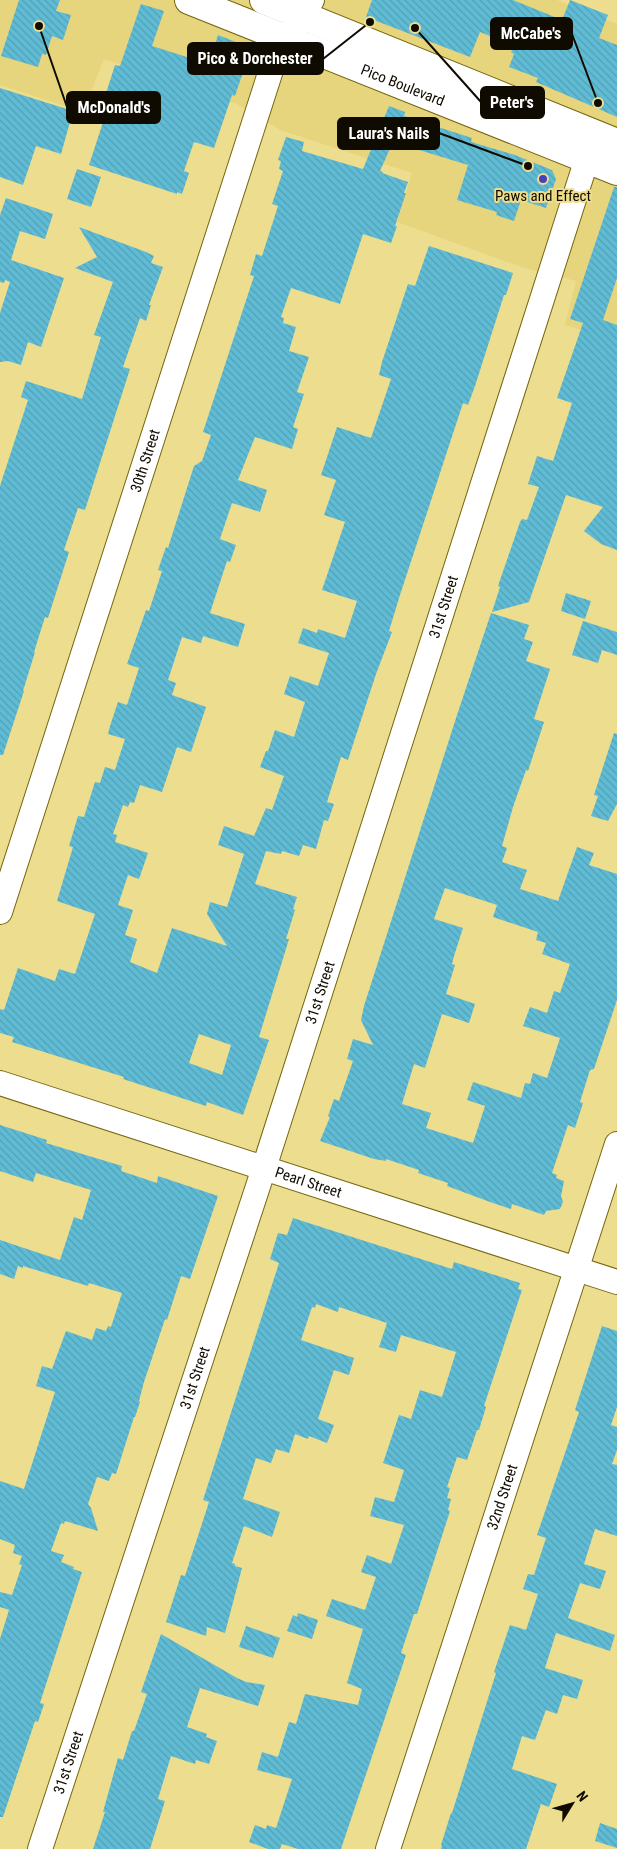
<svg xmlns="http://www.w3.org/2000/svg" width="617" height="1849" font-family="'Roboto Condensed',sans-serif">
<defs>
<pattern id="building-back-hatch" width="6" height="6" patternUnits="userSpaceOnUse" patternTransform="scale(1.25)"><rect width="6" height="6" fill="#60bcd5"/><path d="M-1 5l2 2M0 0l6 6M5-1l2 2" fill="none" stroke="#52a0b5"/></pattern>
</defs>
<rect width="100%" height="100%" fill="#eddd8e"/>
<!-- built -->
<path fill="#e7d57d" d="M0,0h557l60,24v317l-52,-16 11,-44 -55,-14 -124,-45 15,-49 -132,-43 -45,-27 -131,-44 -21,53 -83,-27z"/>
<!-- building -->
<g fill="url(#building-back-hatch)" fill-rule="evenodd">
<path d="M19,0h41l-4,11 15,4 -8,25 -11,-4 -6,19 -4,-1 -4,13 -37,-11z"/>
<path d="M372,0h141l49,20 8,-20 38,15 -9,23 18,7v72l-81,-35 2,-4 -29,-11 5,-13 -3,-2 3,-6 -34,-14 -10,25 -104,-40z"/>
<path d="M141,4l23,7 -12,35 57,18 9,-29 33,13 -16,48 -3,-1 -18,53 -20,-6 -10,29 5,2 -7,21 -5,-2v2l-88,-29 18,-55 -7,2 15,-47 5,1z"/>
<path d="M0,88l89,28 -19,6 -9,32 -25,-8 -13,39 -23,-8z"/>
<path d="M389,106l16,6 -1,4 68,22 -1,4 44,13 37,15 4,9 -10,29 -25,-8 -7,21 -18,-6 1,-3 -40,-12 11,-35 -75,-23 -13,29 3,1 -1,1 26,9 -4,11h2l-11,33h2l-6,17 -28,-9 -23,70 -49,-16 -10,29 3,1 -1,5 13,4 -7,24 20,6 -12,35 7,2 -11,33 5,2 -6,20 -37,-12 -17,43 29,10 -7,22 -28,-9 -12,36 16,6 -6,17 -3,-1 -17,52 35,11 -7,23 -35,-11 -2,7 -19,-6 -14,43 8,3 -4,12 34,12 -15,45 -14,-5 -15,45 -22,-7 -6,18 -4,-1 -2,5 -5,-2 -10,29 4,1 -2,7 33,11 -9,26 -11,-4 -10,30 15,5 -8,25 12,4 -7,23 27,11 15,-45 55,18 -20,-32 3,-12 17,5 17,-53 -26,-9 6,-19 30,10 12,-28 6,2 12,-34 -24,-9 6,-16h2l7,-21 19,7 11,-35 -21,-8 6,-18 28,10 11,-33 -31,-10 5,-15 14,5 1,-4 27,9 12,-37 -35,-11 23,-68 -21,-7 12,-35 -15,-5 16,-48 34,11 20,-59 -12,-4 3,-13 26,-78 7,2 14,-40 84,27 -7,22h-2l-29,91 -7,19 -5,-2 -63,192 -11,36 3,1 -16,42 -28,86 -7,-3 -14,45 7,2 -6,17 -4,-1 -8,29 -13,-4 -4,11 -17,-5 -1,3 -15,-3 -11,33 42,13 -4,12 2,1 -9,29h3l-30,98 10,3 -26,75 -36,-13 -1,4 -83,-27 1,-2 -112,-35 2,-5 -14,-4v-24l4,1 14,-42 37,13 4,-12 16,5 20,-60 -38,-13 16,-54 -4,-1 9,-30 6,1 11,-35 5,1 5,-16 10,3 10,-31 -17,-5 2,-8 8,-24 9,3 12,-37 -12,-4 19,-54 3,1 13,-40 -4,-1 8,-23 2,1 26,-82 8,-5 9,-26 -8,-3 51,-156 -4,-1 6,-21 6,2 16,-50 -6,-2 11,-33 -4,-2 2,-8 -3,-1 8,-23 18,5 -2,9 61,18zM199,1034l32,11 -9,30 -33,-12z"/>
<path d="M77,169l24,8 -10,30 -24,-8z"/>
<path d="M614,187h3v91l-14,42 14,5v225l-16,-6 -17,-13 19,-24 -37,-12 -37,107 -37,10 8,-25 -2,-1 22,-64 2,-3 5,1 12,-33 -11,-3 9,-28 16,5 19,-58 -15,-5 26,-75 -13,-4z"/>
<path d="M6,198l47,16 -8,25 -25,-8 -9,29 53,18 -23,69 -13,-5 -7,23 -13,-4 -8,1v-49l10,-31 -5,-2 -1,3 -4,-1v-67z"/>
<path d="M79,227l67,25 8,4 -3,7 12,4 -14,38h2l-5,16 -6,-3 -17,49 7,2 -45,141 -7,-2 -14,42 5,2 -21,66 -3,-1 -11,35h1l-12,39h1l-21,64h-3v-269l28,-86 -7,-3 5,-16 56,18 19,-62 -7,-2 19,-53 -38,-14 22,-11z"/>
<path d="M566,593l25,8 -6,18 -24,-8z"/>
<path d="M491,613l38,12 -5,14 9,3 -7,19 24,8 -16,50 10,3 -16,49 -2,-1 -13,37 -11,39 5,2 -5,14 25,8 -7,19 38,12 19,-54 17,6 -5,12 28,9v126l-23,69 -4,1 -10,32 3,1 -8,25 -7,-3 -16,48 5,2 -1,3 8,3 -3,15 2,6 -3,7 -14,2 -2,4 -32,-11 -1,5 -21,-7 -43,-16 1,-3 -30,-10 1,-3 -33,-11v2l-12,-2 -54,-18 10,-24 -2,-1 6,-17 5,2 14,-40 -6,-2 6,-20 20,6 -12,-25 3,-14 93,-291zM445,888l52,17 -4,12 45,15 -2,8 10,3 -4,11 28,10 -10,29 -6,-2 -7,22 -17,-6 -7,19 37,12 -13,40 -14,-5 -3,11 -5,-1 -4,15 -48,-16 -6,18 18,6 -12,37 -47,-15 5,-15 -29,-9 12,-40 11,4 17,-54 27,9 6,-19 -29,-10 9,-29 -3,-1 2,-8 9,-28 -29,-9z"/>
<path d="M583,621l34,11v23l-15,-5 -4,13 -26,-8z"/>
<path d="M614,733l3,1v70l-9,17 -17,-5 7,-20 -4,-1z"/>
<path d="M0,1125l47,15 -1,3 76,23 -1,5 36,12 1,-7 60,20 -28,83 -9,-3 -14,44 -2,-1 -21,63 -5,19 1,1 -5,15h-1l-18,57 -4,-1 -3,8 -12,-4 -9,27 3,4 7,23 -33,-10 -1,3 -3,-1 -10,28 13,4 -3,7 13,5 -1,2 9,3 -42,131 4,1 -6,18 -3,-1 -32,96h-3v-178l9,-29 -9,-3v-15l12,3 10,-30 -3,-1 3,-8 -9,-3 2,-8 -15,-6v-58l24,8 31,-97 -19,-6 6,-20 10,3 14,-38 26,9 4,-12 10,3 2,-5 3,1 11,-34 -33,-10 -1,3 -65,-20v2l-5,-2 -4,13 -14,-5v-34l60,20 14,-43 8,3 9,-30 -55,-17 -3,9 -33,-11z"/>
<path d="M293,1218l159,51 2,-7 66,21 -2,6 4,1 -38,116 2,1 -7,23h-2l-10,30 -10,-3 -10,30 3,1 -3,10 4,1 -3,11 2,1 -33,103h-3l-13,39 5,2 -65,194h-43l-16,-5 -2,5h-12l-19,-7 6,-17 11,4 1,-4 9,3 16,-49 -35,-9 5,-18 16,5 11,-35 7,2 9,-30 53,11 4,-16 -15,-6 16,-54 -37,-13 6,-17 33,11 11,-33 -15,-5 6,-17 24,9 13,-39 -34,-9 5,-19 19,5 10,-32 -21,-7 16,-48 12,4 9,-29 22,7 14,-45 -55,-17 -5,17 -17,-5 8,-24 -48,-16 -1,5 -22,-8 -1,4 -3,-1 -11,33 53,18 -5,17 -15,-5 -16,49 16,6 -7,18 -18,-7 -1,3 -13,-5 -6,19 -13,-4 -5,14 -15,-5 -13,41 37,13 -8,25 -28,-11 -12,37 3,1v2l7,2 -17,65 -18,-6 -1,9 -40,-14 15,-47 4,1 24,-74 -6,-2 76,-237 -9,-4 8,-26 9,2z"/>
<path d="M602,1326l15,5v76l-6,18 6,2v23l-5,14 5,1v71l-22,-7 -11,35 22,7 -6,18 -20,-6 -12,35 47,17 -5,16 -54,-18 -11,35 38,12 -6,19 -14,-4 -6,19 -11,-4 -11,30 -13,-4 -10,33 45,15 -8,23 -8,-3 -15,45h-85l1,-4h-1l10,-32h1l44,-140 -2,-1 16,-47 16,5 12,-36 -15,-5 5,-15 6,1 12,-37 -9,-3 42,-123 -4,-2z"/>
<path d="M298,1613l20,7 -6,19 -25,-8 6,-16 4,2z"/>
<path d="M246,1626l34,12 -7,20 -34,-11z"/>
<path d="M161,1634l76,44 9,4 19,3 -7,21 -58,-18 -13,39 20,7 -1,3 11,4 -8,23 -13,-4 -1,4 -24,-8 -13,43 7,2 -15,48h-57l12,-37h-2l15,-54 5,2 9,-29h2l13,-37 -6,-2z"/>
<path d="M600,1823l17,6v19l-22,-7z"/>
</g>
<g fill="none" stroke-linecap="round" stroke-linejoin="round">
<defs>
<g id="street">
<path id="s1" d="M0,912l273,-848 39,-64"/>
<path id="s2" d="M0,1083l617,199"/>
<path id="s3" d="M40,1849l224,-681 328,-1025"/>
<path id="s4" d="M388,1849l229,-705"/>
</g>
<g id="secondary">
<path id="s5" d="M189,0l428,171"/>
<path d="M264,0l353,143"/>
</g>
</defs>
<!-- street casing -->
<use href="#street" stroke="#76660f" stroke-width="26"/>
<!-- secondary casing -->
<use href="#secondary" stroke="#76660f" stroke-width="30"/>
<!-- street -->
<use href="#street" stroke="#fff" stroke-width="24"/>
<!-- secondary -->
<use href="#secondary" stroke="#fff" stroke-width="28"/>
</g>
<!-- markers -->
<circle fill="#4642b8" stroke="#eddd8e" stroke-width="2" cx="543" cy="179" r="5"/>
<g text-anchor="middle" stroke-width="4" stroke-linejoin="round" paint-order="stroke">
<!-- street labels -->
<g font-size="15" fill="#100b00" stroke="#eddd8e">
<text dy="5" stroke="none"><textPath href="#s5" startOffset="230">Pico Boulevard</textPath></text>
<text dy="5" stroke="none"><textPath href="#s1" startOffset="474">30th Street</textPath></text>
<text dy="5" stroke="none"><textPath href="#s3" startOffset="1306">31st Street</textPath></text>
<text dy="5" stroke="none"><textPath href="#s3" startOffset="901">31st Street</textPath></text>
<text dy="5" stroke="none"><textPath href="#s2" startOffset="324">Pearl Street</textPath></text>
<text dy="5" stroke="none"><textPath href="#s3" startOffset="496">31st Street</textPath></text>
<text dy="5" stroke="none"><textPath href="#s4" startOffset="370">32nd Street</textPath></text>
<text dy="5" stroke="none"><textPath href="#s3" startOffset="91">31st Street</textPath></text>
</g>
<!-- poi labels -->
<g font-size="15" fill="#100b00" stroke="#eddd8e">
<text x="543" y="201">Paws and Effect</text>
</g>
</g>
<!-- callouts -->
<path fill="none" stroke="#100b00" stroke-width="2" d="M598 103L572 34M370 22L323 59M415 28L481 102M39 26L67 107M528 166L439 133"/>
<g fill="#100b00" stroke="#eddd8e" stroke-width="2">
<circle cx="598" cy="103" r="5"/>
<circle cx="370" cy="22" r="5"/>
<circle cx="415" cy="28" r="5"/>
<circle cx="39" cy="26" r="5"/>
<circle cx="528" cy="166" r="5"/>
</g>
<g fill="#100b00" stroke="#100b00" stroke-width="2">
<rect x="491" y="18" width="81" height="31" rx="5"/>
<rect x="188" y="43" width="135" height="31" rx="5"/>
<rect x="481" y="87" width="63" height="31" rx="5"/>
<rect x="67" y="92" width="93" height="31" rx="5"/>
<rect x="338" y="118" width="101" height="31" rx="5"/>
</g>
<g font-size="16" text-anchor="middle" font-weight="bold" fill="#fff">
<text x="531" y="39">McCabe's</text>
<text x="255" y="64">Pico &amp; Dorchester</text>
<text x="512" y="108">Peter's</text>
<text x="114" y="113">McDonald's</text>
<text x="389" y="139">Laura's Nails</text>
</g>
<!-- north arrow -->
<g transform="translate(572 1804) rotate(53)" stroke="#eddd8e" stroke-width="4" paint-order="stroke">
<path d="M0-4L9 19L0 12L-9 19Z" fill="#100b00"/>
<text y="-8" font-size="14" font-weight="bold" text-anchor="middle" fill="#100b00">N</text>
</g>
</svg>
